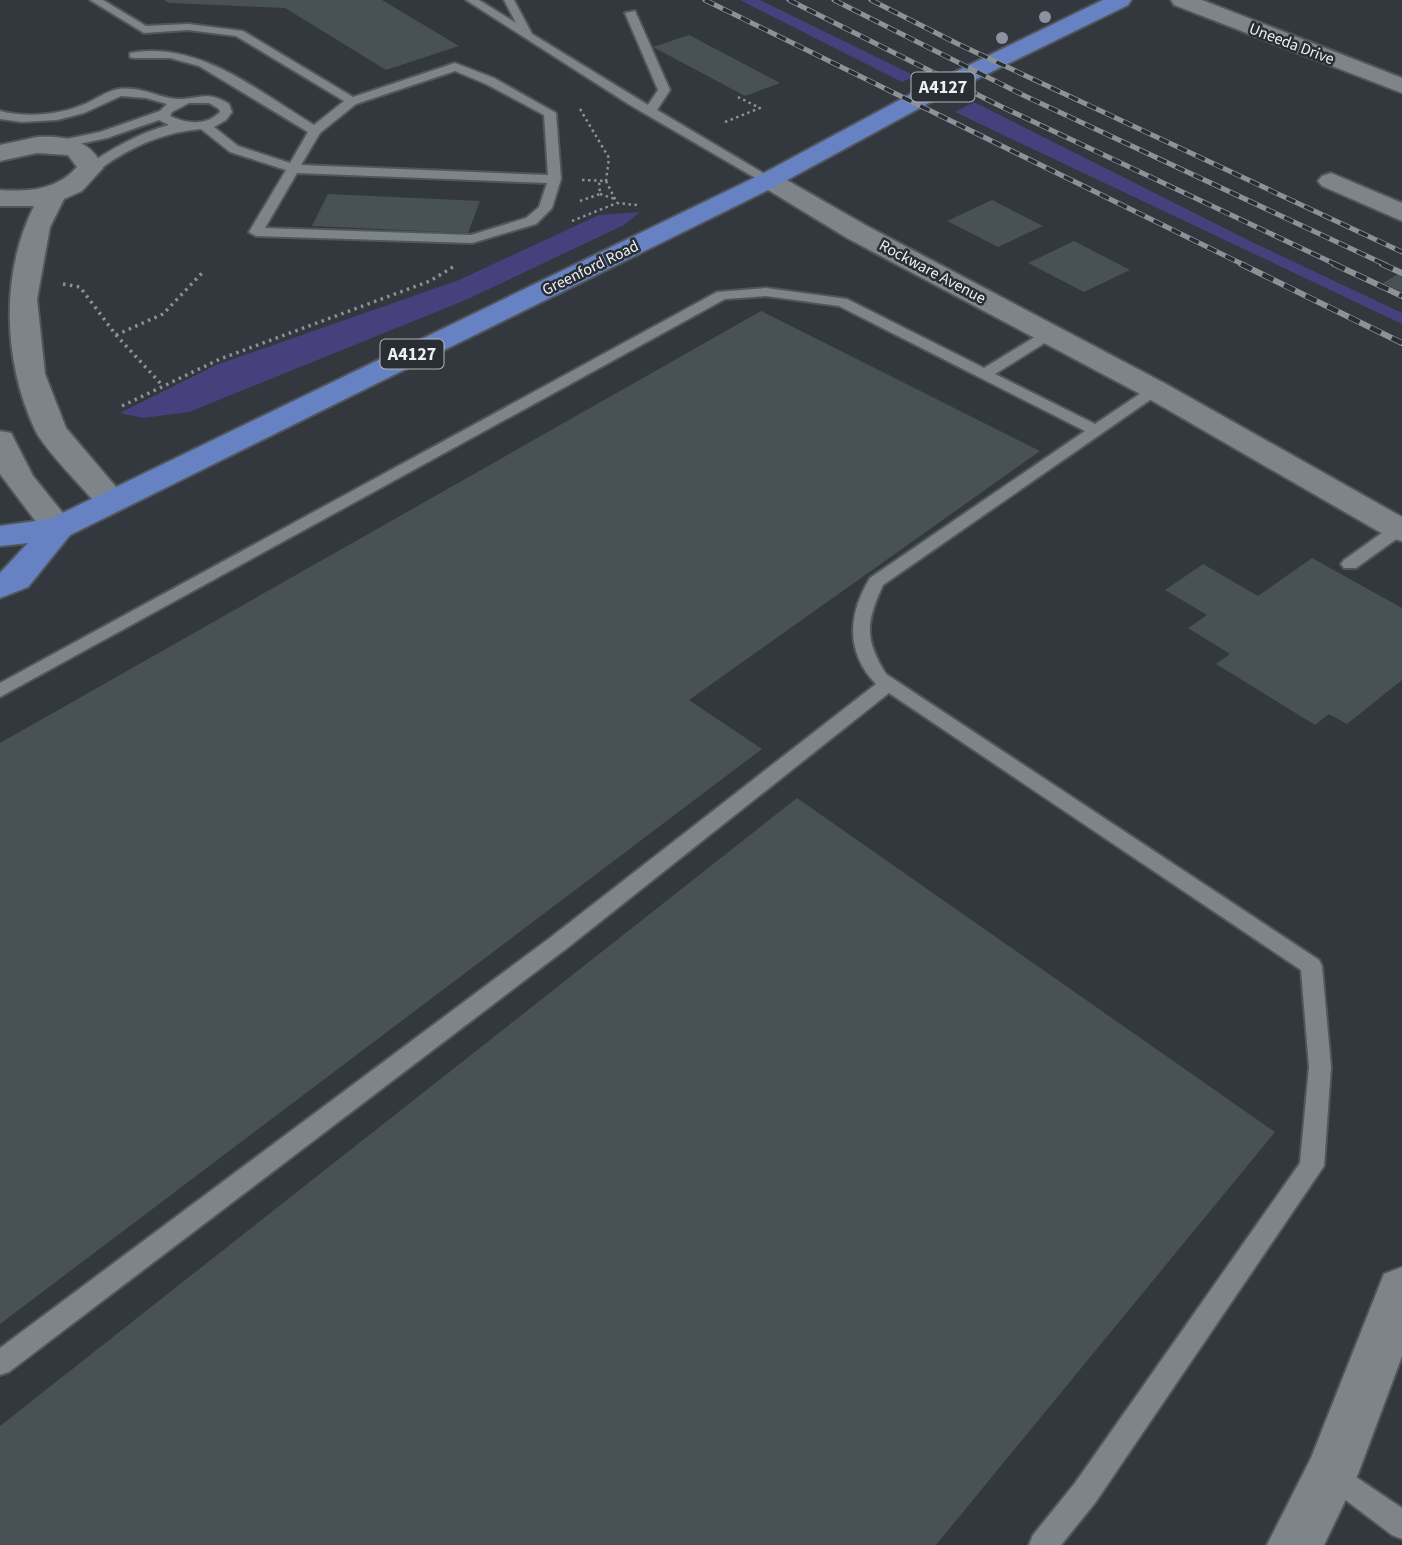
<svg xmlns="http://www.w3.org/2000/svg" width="1402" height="1545" font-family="'Source Sans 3',sans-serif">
<rect width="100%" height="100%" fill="#32383e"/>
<!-- green -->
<g fill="#46417c">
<path d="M740,0h20l155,76 -13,6z"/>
<path d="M974,102l280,141 148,70v11l-447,-212z"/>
<path d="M640,212l-16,13 -156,74 -279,113 -46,6 -23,-5 96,-48 243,-85 140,-65z"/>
</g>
<!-- building -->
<g fill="#485155">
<path d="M164,0h218l77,46 -73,24 -101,-62 -116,-5z"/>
<path d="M689,35l91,48 -35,13 -92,-49z"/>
<path d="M328,194l152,7 -12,32 -156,-7z"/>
<path d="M992,200l51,26 -45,21 -51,-26z"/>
<path d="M1074,241l56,29 -46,22 -56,-29z"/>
<path d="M1398,274l4,2v16l-19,-9z"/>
<path d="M761,311l279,140 -351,249 73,49 -762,575v-581z"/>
<path d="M1312,558l90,50v72l-55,44 -18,-10 -14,11 -99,-61 14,-10 -42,-26 19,-13 -42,-25 38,-26 55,32z"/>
<path d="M797,798l478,334 -339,413h-936v-119z"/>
</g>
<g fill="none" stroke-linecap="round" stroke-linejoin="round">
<defs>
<g id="service">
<path d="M90,0h13l43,26 42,-2 55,7 110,66 102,-34 39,15 62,35 5,66 -9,29 -16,16 -64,19 -216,-7 -7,-4 37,-62 -56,-18 -29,-23c-33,3 -59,13 -88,31 -10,6 -18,16 -30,14v-6c27,-18 55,-35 86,-43l-10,-5 -52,18 -51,11 -4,-1v-6l48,-10 60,-21 7,-7 -21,-6 -25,-2 -37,17 -27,7 -35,2 -22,-3v-8c28,7 58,4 85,-7 12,-5 21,-13 34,-15 24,-3 41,10 59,10 21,0 30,-9 51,5l3,8 -6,8 -12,7 24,19 52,17 18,-31 -109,-66 -29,-8h-36l-4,-1v-4c69,-13 129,39 184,72l30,-24 -108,-65 -48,-6 -44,3zM455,71l31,13 58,31 4,60 -247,-10 19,-32 36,-29zM189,103h20l10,6 1,3c-14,14 -33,12 -50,4l2,-4zM297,173l250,10 -8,24 -13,11 -55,17 -206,-7z"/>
<path d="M466,0h13l37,23 -12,-23h10l18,34 116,71 10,-15 -33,-77 10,-2 35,79 -13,20 118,70 -1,3h-10l-134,-78z"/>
<path d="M766,288l81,11 137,69 62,-38h10l2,3 -2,3 -61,38 100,50 55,-37h10l3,3 -3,3 -277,192c-17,37 -19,54 3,89l433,286 3,6 9,101 -7,99 -229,337 -34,42h-32l4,-10 42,-52 225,-320 9,-96 -8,-97 -412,-277 -323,256 -557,423 -9,3v-27l551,-411 325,-253c-31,-32 -28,-70 -6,-106l215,-147 -246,-125 -73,-10 -41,3 -725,398v-14l717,-391z"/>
<path d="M1393,525h9v10l-46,33h-12l-3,-4 3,-4z"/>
<path d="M1332,1461l70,47v31l-10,-4 -69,-52 -4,-9 4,-9z"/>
</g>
<g id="minor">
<path d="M1171,0h31l200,78v15l-228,-88z"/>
<path d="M37,137c29,-1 54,2 66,31l-21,23 -18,8 -14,28 -13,72 8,75 21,54 62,73 -4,7 -12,3 -12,-3c-16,-19 -55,-58 -65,-78 -32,-69 -35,-156 -1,-224h-34v-16c28,2 57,0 77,-23l-9,-12 -31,-2 -37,8v-16z"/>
<path d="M1331,173l71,30v18l-80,-35 -4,-5 4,-5z"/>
<path d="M0,431l11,2 22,43 42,52 -5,7 -12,3 -12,-3 -46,-61z"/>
</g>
<g id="tertiary">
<path d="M769,172l9,3 89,51 299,158 236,133v24l-12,-3 -246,-142 -297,-158 -87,-53 -4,-5 4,-5z"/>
<path d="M1402,1267v89l-44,118 -34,71h-57l44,-87 73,-184z"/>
</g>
<path id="primary" d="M1103,0h28l-3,5 -190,93 -160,87 -708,350 -42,52 -28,11v-25l28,-30 -28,3v-20l50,-7 710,-344 162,-87z"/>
</defs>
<!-- service casing -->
<use href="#service" stroke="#51565b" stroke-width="4"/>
<!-- minor casing -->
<use href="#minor" stroke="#51565b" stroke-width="4"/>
<!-- tertiary casing -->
<use href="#tertiary" stroke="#51565b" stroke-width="4"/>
<!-- primary casing -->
<use href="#primary" stroke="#51565b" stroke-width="4"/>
<!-- path-far1 -->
<g stroke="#8c9196" stroke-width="2.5" stroke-dasharray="2.5 3.5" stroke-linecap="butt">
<path d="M580,109l29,49 -3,23"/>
<path d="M725,122l35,-14 -22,-11"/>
<path d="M582,180l24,1 11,22"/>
<path d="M600,194l15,5"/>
<path d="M580,201l20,-7 -1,-13"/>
<path d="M572,221l45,-18 20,2"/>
</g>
<!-- path -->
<g stroke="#8c9196" stroke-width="3.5" stroke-dasharray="2.5 4.5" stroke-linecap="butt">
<path d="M63,284l17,3 36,48 47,51"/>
<path d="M116,335l47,-21 40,-42"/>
<path d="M122,406l98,-47 210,-78 23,-14"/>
</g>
<!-- service -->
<use href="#service" fill="#7d848a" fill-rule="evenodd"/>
<!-- minor -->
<use href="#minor" fill="#7d848a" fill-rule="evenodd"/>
<!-- tertiary -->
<use href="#tertiary" fill="#7d848a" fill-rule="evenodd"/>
<!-- primary -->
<use href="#primary" fill="#6782c2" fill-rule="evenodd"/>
<defs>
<g id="rail-far1">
<path d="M705,0l539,265"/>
<path d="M789,0l211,106 337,159"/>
<path d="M834,0l191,96 361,169"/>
<path d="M871,0l87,44 444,208"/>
</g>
<g id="rail">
<path d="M1241,264l161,79"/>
<path d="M1334,264l68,32"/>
<path d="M1382,264l20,9"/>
</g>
</defs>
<!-- rail-far1 casing -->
<use href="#rail-far1" stroke="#8d9297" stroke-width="5"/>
<!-- rail casing -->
<use href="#rail" stroke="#8d9297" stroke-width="6"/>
<!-- rail-far1 -->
<use href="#rail-far1" stroke="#282e34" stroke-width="3.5" stroke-dasharray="10" stroke-linecap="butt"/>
<!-- rail -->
<use href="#rail" stroke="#282e34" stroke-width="4.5" stroke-dasharray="12" stroke-linecap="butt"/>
</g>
<!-- trees -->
<g fill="#8e919f">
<circle cx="1045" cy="17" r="6"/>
<circle cx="1002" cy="38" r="6"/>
</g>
<g text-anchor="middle" stroke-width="5" stroke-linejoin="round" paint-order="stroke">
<!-- far-street labels -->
<g font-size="16" fill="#ecf0f4" stroke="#282e34">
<text transform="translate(1292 43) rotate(21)" y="6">Uneeda Drive</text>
<text transform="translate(590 267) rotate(-26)" y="6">Greenford Road</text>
<text transform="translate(933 271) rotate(28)" y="6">Rockware Avenue</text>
</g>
<!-- shield labels -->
<g fill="#282e34" stroke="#b1b6ba" stroke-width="2">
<rect x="911.5" y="72.5" width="63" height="29" rx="5"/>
<rect x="380.5" y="339.5" width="63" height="29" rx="5"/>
</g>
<g font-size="18" font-weight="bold" fill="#ecf0f4">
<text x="943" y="93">A4127</text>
<text x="412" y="360">A4127</text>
</g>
</g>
</svg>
